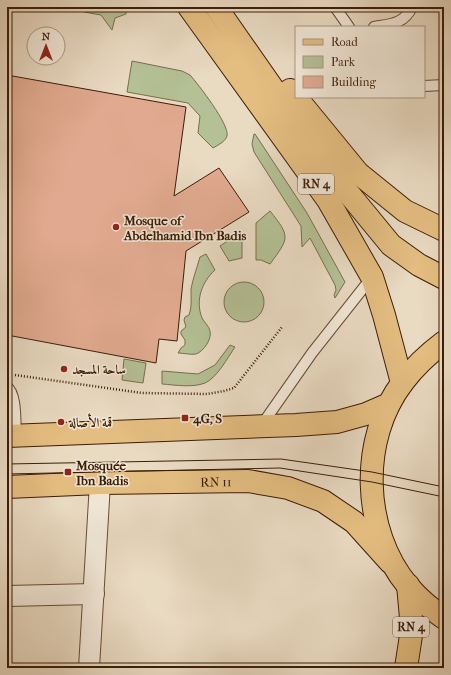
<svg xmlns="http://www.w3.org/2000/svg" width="451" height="675" font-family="'IM FELL French Canon',Amiri,serif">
<rect width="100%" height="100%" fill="#e9dac2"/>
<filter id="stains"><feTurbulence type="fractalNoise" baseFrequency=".005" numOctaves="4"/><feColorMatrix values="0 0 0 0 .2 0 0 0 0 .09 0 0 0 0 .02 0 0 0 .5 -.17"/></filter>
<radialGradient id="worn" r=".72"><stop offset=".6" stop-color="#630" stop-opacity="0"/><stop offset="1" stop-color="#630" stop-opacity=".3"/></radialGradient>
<!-- green -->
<g fill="#b4c095" stroke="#786e4e">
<path d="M87,7h37l2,3v4l-11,4 -3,12 -11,-15 -17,-3z"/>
<path d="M132,61l50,10 8,4c8,9 40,50 37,61 -2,6 -9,9 -14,12l-15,-15 2,-17 -12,-13 -61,-11z"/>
<path d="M254,134h1l52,79 38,69 -10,16 -1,-3 2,-5 -1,-5 -25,-47 -8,9 -1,-21 -47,-74 -2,-8z"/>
<path d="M270,211c21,26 19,27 0,53l-9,-4h-5v-37z"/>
<path d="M232,238l10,3v17l-13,3 -9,-15z"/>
<path d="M206,254l9,16c-13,12 -20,30 -13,48 2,4 7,8 8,13 2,8 -6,20 -14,23 -5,1 -13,-1 -18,-1l3,-5 4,-3v-5l-4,-6v-3l5,-4 -2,-7 1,-3 4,-2c3,-8 2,-17 2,-26 2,-11 6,-21 9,-32z"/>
<circle cx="244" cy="302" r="20"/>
<path d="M230,345l5,2c-7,10 -18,31 -30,36 -13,5 -29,2 -43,1v-13l36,3 17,-9z"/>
<path d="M124,359l22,4 -3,20 -21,-3z"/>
</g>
<!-- building -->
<path fill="#e1aa90" stroke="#3c1d07" d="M7,75l179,32 -12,89 45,-28 30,44 -63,39 -9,90 -18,-2 -3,24 -149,-28z"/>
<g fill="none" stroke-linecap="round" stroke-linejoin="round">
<defs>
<g id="service">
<path d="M335,7l14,20"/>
<path d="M374,27c17,-3 30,-3 38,-20"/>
<path d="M424,86l20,-1"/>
<path d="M7,387c10,7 8,36 9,49"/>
<path d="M261,426l51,-73 60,-76"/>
</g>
<g id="minor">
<path d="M7,596l87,-2"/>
<path d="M89,668l11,-185"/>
</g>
<g id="primary">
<path d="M7,436l289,-11 41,-3 29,-8 23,-10"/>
<path id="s1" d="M7,487l93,-4 148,-2 40,7 35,13 31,21 36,40"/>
</g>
<g id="trunk">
<path d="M189,7l139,193 44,77 12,38 18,68"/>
<path d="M216,7l115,165 60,73 28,20 25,13"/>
<path d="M290,90l68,83 47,38 39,19"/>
<path d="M444,342c-16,12 -29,24 -41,40 -44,57 -41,149 5,204 10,12 23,23 36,32"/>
<path d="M406,668l6,-39 -4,-44"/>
</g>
</defs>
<!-- service casing -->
<use href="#service" stroke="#674c36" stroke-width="12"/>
<!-- minor casing -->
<use href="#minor" stroke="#674c36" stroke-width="22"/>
<!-- primary casing -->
<use href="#primary" stroke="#3c1d07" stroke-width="24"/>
<!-- trunk casing -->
<use href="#trunk" stroke="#3c1d07" stroke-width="24"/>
<!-- path -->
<path stroke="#3c1d07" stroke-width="2.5" stroke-dasharray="1 2" stroke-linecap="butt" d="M15,375l127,18 65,1 17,-3 10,-3 48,-61"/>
<!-- service -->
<use href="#service" stroke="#f1e7d7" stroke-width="10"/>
<!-- minor -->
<use href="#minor" stroke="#f1e7d7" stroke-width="20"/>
<!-- primary -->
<use href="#primary" stroke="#e4bd81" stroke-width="22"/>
<!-- trunk -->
<use href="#trunk" stroke="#e4bd81" stroke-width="22"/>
<!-- tram -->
<g stroke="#3c1d07" stroke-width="1">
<path d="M7,464l274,-5 91,13 72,15"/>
<path d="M7,474l273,-6 92,14 72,15"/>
</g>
</g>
<!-- markers -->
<g fill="#8f2418" stroke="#f1e7d7" stroke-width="1.5">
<circle cx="116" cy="227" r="4"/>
<circle cx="64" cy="369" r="4"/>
<rect x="181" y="414" width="8" height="8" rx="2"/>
<circle cx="61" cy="422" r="4"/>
<rect x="64" y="468" width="8" height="8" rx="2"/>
</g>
<g text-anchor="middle" stroke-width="3" stroke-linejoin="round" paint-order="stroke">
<!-- shield labels -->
<g fill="#f1e7d7" stroke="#725a45" stroke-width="1">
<rect x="298" y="174" width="36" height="20" rx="3"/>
<rect x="393" y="617" width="36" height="20" rx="3"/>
</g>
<g font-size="12" font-weight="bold" fill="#3c1d07">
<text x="316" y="188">RN 4</text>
<text x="411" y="631">RN 4</text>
</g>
<!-- poi labels -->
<g font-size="13" font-weight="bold" fill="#3c1d07" stroke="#f1e7d7" text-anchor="start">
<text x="124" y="225">Mosque of<tspan x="124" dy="15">Abdelhamid Ibn Badis</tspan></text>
<text x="72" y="374">ساحة المسجد</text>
<text x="193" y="423">4G, S</text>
<text x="69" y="427">قمة الأصالة</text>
<text x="76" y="470">Mosquée<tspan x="76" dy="15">Ibn Badis</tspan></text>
</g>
<!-- street labels -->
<g font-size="13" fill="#3c1d07" stroke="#f1e7d7">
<text dy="5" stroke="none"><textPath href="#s1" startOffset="209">RN 11</textPath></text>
</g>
</g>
<!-- margin -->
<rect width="451" height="675" fill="none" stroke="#e9dac2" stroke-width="24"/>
<rect x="8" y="8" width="435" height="659" fill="none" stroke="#3c1d07" stroke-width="2"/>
<rect x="12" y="12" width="427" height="651" fill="none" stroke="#3c1d07"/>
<!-- legend -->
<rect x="295" y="26" width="130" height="72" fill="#f1e7d7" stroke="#a99684"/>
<rect x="303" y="39" width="20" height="6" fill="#e4bd81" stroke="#a99684"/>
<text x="331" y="46" font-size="12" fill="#3c1d07">Road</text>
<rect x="303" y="56" width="20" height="12" fill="#b4c095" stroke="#a99684"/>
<text x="331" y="66" font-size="12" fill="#3c1d07">Park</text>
<rect x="303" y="76" width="20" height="12" fill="#e1aa90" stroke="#a99684"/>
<text x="331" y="86" font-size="12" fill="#3c1d07">Building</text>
<!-- north arrow -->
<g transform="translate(46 46)"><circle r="19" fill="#f1e7d7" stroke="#a99684"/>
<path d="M0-3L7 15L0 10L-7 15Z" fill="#8f2418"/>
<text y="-6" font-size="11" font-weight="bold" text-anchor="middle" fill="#3c1d07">N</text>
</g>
<rect width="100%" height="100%" filter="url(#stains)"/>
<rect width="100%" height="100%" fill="url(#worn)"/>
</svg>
